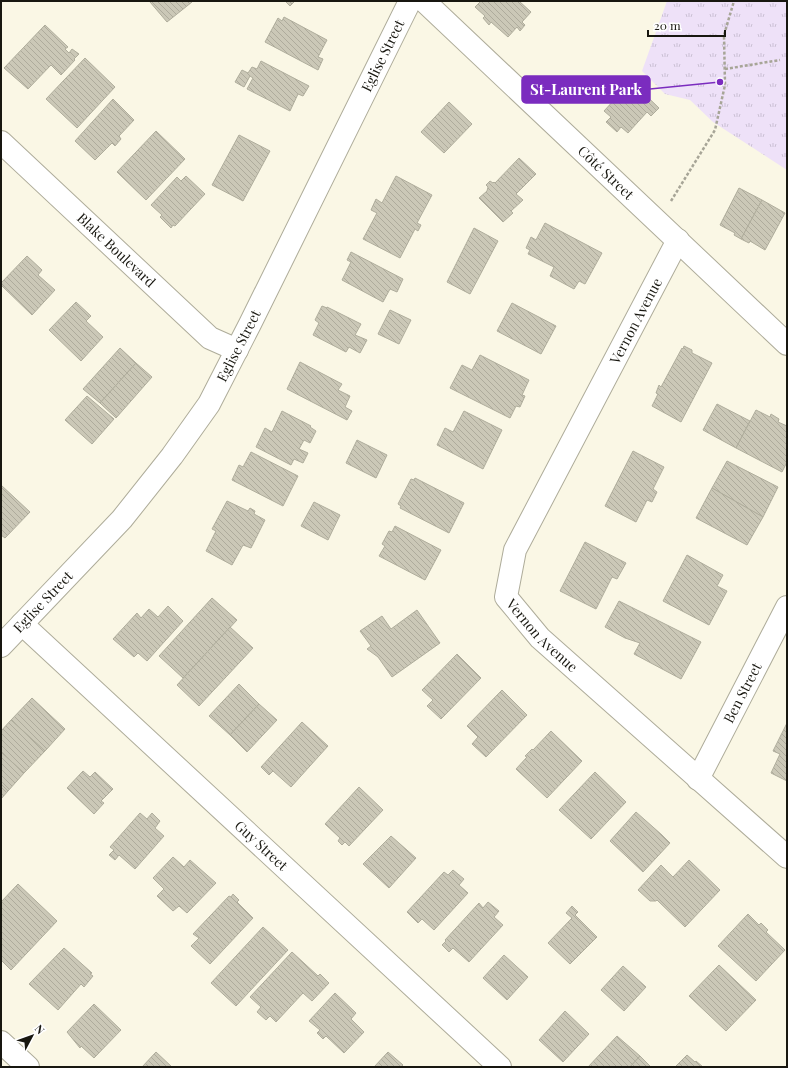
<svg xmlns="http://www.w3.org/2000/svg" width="788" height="1068" font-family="'Playfair Display',serif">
<defs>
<pattern id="grass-tufts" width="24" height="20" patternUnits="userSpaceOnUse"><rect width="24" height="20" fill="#eee1f8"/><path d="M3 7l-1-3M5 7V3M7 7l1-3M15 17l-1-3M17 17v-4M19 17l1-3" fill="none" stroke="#cbc0d4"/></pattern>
<pattern id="building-back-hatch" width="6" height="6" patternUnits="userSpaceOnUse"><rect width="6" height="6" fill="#cbc8b7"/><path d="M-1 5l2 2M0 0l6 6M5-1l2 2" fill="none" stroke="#aeab9c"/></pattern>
</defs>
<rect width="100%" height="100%" fill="#faf7e5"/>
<!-- grass -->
<path fill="url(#grass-tufts)" d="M667,1h120v169l-74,-48 -23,-22 -25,-6 -23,-23z"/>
<!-- building -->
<g fill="url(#building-back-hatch)" stroke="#afad9c">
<path d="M151,1h40l1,1 -25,20 -17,-20z"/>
<path d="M285,1h10l-5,5z"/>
<path d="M481,1h38l12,11 -9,10 3,3 -5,6 -3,-4 -9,10 -17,-15 -2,3 -6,-7 2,-2 -10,-9z"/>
<path d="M284,17l43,23 -9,17 5,2 -5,11 -53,-28 13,-24 4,3z"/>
<path d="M45,25l23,22 -3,2 4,4 3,-4 7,5 -5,5 1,1 -14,15 -10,-10 -23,24 -24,-21z"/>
<path d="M85,58l30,29 -38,41 -31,-29z"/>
<path d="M261,61l48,25 -6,10 -5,-2 -8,17 -43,-22 6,-11 -3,-2 -6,11 -9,-5 7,-12 6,3 4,-6 5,2z"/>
<path d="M627,80l3,3 2,-1 27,26 -8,8 -4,-4 -19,21 -7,-6 -4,5 -11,-10 5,-5 -7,-6 22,-24 -3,-3z"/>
<path d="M113,99l21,21 -15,16 2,3 -6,7 -3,-3 -17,17 -20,-19z"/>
<path d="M449,102l23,22 -28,29 -23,-21z"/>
<path d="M156,131l29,28 -39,41 -29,-28z"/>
<path d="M239,135l31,16 -27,50 -31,-16z"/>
<path d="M519,158l17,16 -20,20 7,6 -12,11 2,2 -10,9 -24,-24 8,-7 1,-4 -2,-2 4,-4 3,2 1,-1 1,1z"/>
<path d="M186,176l19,18 -30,32 -2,-1 -2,3 -11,-11 2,-2 -11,-10 26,-28 4,4z"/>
<path d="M396,176l36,19 -15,28 4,2 -3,6 -3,-2 -15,29 -37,-19 14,-26 -6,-3 5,-11 6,4z"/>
<path d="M739,188l23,12 -21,39 -7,-4 1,-2 -15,-8z"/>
<path d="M762,200l23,13 -20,37 -15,-9 -1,2 -8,-4z"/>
<path d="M545,223l57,30 -17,31 -6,-3 -5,8 -24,-13 4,-9 -26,-13 2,-4 -4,-2 5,-11 5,3z"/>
<path d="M474,228l24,13 -28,53 -23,-12z"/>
<path d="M351,252l52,27 -6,13 -7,-3 -7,13 -41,-22 9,-18 -4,-2z"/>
<path d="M27,256l15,14 -4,5 17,15 -23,25 -31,-30v-2z"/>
<path d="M76,302l15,14 -5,5 17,16 -22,24 -32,-31z"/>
<path d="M512,303l44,23 -15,28 -44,-23z"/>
<path d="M322,306l5,2v-1l34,17 -6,11 12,5 -7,13 -11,-6 -3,5 -33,-17 6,-12 -4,-3z"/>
<path d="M390,310l21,10 -12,24 -21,-10z"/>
<path d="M684,346l8,4v3l20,10 -31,59 -29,-16 6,-12 -2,-1 3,-8 2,2 21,-39 1,1z"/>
<path d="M120,348l16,15 -36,40 -17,-14z"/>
<path d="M480,355l49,25 -7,15 3,1 -5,11 -4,-1 -6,12 -60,-30 12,-23 10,5z"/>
<path d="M300,362l42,22 -4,6 12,6 -5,11 7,4 -5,9 -60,-31z"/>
<path d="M136,363l16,14 -36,41 -16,-15z"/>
<path d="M87,396l27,23 -22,25 -27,-24z"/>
<path d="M717,404l33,17 -14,27 -33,-18z"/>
<path d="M756,410l14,7 1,-3 8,5 -1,3 9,4v36l-5,10 -46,-24z"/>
<path d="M282,411l29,15 -1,1 6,4 -6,12 -6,-3 -5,9 9,4 -5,10 -9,-4 -3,6 -35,-18 9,-19 7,4z"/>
<path d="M464,411l38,19 -19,39 -46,-24 8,-17 8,4z"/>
<path d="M357,440l30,15 -11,23 -30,-15z"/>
<path d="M633,451l31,16 -11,22 4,3 -5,10 -5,-2 -11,22 -31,-16z"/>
<path d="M251,452l47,24 -15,30 -51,-26 7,-15 4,2z"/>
<path d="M727,461l51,26 -15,30 -51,-29z"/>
<path d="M415,478l49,25 -15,30 -49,-25 1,-2 -3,-2 13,-25 3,1z"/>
<path d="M1,485l29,27 -25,26 -4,-3z"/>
<path d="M712,488l51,29 -16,28 -51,-27z"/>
<path d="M227,501l21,10 2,-3 5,3 -1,3 11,6 -14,28 -8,-3 -11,20 -26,-14 10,-20 -4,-2z"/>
<path d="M314,502l26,13 -12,25 -27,-14z"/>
<path d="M395,526l46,24 -16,30 -46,-24 6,-10 -3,-2 7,-13 3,1z"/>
<path d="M585,542l41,21 -9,16 -5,-2 -16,32 -36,-18z"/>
<path d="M687,555l36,20 -6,11 10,5 -18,34 -46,-24z"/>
<path d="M212,598l25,22 -54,58 -24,-22z"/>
<path d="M619,601l82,41 -20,37 -47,-25 6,-11 -15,-5 -20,-11z"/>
<path d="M168,606l15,15 -36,40 -9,-8 -4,4 -21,-18 24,-26 4,5 8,-9 9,8z"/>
<path d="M417,610l23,33 -48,34 -14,-20 -11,-8 4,-3 -11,-15 22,-15 9,13z"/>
<path d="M230,627l23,21 -54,58 -22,-21z"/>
<path d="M457,654l24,24 -40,41 -14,-13 6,-6 -11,-10z"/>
<path d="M239,684l20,20 -29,31 -21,-19z"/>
<path d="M502,690l25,25 -41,42 -14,-13 6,-7 -11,-11z"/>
<path d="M32,698l33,31 -20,22 -34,-31z"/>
<path d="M259,704l18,16 -30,32 -17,-17z"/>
<path d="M11,720l34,31 -21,22 -23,-21v-21z"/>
<path d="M302,722l26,24 -37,41 -18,-16 -4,4 -8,-8z"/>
<path d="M787,723v58l-16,-8 9,-19 -7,-3z"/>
<path d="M551,731l31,30 -35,37 -31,-29 11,-12 -2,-1 7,-7 1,1z"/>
<path d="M1,752l23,21 -16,18 -7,-7z"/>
<path d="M83,771l7,6 5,-5 18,17 -12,12 3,2 -10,11 -27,-26z"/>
<path d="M595,772l31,30 -35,37 -32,-29z"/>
<path d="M1,784l7,7 -7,8z"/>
<path d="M359,787l24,23 -34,36 -4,-4 -3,3 -4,-4 2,-3 -15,-14z"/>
<path d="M636,812l26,23 8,8 -27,29 -33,-31z"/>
<path d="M140,813l7,6 5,-6 8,8 -5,7 9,8 -29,33 -16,-14 -4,5 -6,-5 5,-5 -4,-3z"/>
<path d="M391,836l25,22 -27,30 -26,-24z"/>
<path d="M173,857l11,10 6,-7 26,23 -29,30 -8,-7 -6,5 -16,-15 7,-7 -11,-11z"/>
<path d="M689,860l31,30 -35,37 -28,-27 -1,1h-6l-12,-11 23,-25 12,12z"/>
<path d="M453,870l11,9 -5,6 9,8 -34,37 -12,-11 -4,4 -11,-11 37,-40 4,3z"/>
<path d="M18,884l39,37 -46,49 -10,-10v-58z"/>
<path d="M233,894l6,6 -2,2 16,16 -43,46 -19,-18 8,-8 -6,-4 36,-38 2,1z"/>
<path d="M488,902l11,9 -5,6 9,8 -34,37 -16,-14 -4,4 -7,-7 4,-4 -1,-1 34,-37 4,5z"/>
<path d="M572,906l6,6 -3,3 22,22 -27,27 -22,-21 24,-25 -6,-5z"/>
<path d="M748,914l11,11 2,-2 7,7 -2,2 19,18 -29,31 -38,-35z"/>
<path d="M263,927l25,23 -52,56 -25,-23z"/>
<path d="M64,948l28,25 -2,1 3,2 -9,11 -3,-3 -23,26 -29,-26z"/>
<path d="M292,952l26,24 2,-2 9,9 -17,18 -9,-8 -27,29 -6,-6 -4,4 -9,-8 4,-5 -11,-10z"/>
<path d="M504,955l24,22 -21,23 -24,-22z"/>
<path d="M719,965l37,35 -30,31 -37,-35z"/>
<path d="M623,966l23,21 -22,24 -23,-21z"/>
<path d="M335,993l21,20 -5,6 13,13 -20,21 -18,-17 -3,3 -6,-6 3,-3 -11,-9z"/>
<path d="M94,1004l27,26 -27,28 -13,-12 -1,2 -13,-16z"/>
<path d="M565,1011l24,23 -26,28 -24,-22z"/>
<path d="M617,1036l23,20 -10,11h-42z"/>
<path d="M156,1052l16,15h-30z"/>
<path d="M388,1052l15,13 -2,2h-27z"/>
<path d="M687,1055l8,7 1,-1 7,6h-28z"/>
<path d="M640,1056l11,11h-21z"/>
</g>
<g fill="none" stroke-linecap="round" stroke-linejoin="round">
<defs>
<g id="minor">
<path id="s1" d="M424,1l363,343"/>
<path id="s2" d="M1,142l209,196 27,12"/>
<path id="s3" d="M678,240l-163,310 -9,47 34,41 247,219"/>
<path id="s4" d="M22,624l478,443"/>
<path id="s5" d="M1,646l121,-127 50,-63 37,-52 41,-80 160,-323"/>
<path id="s6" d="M698,779l89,-172"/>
<path d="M1,1042l27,25"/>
</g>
</defs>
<!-- minor casing -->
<use href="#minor" stroke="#aeac9a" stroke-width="24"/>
<!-- path -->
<g stroke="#a7a597" stroke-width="2.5" stroke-dasharray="3 2" stroke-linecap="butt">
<path d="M725,69l55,-9"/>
<path d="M671,201l44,-71 10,-45 -1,-50 10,-34"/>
</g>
<!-- minor -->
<use href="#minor" stroke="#fff" stroke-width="22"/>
</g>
<g text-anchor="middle" stroke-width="3.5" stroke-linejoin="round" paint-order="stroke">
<!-- street labels -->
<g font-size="14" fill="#181710" stroke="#fff">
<text dy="5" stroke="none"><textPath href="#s5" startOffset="709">Eglise Street</textPath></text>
<text dy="5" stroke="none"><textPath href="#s1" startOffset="250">Côté Street</textPath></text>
<text dy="5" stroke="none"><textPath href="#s2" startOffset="158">Blake Boulevard</textPath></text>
<text transform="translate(636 321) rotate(-62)" y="5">Vernon Avenue</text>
<text dy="5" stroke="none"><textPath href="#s5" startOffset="385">Eglise Street</textPath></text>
<text dy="5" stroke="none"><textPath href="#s5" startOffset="61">Eglise Street</textPath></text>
<text dy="5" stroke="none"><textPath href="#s3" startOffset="451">Vernon Avenue</textPath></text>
<text dy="5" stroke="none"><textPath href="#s6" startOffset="97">Ben Street</textPath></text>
<text dy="5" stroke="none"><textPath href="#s4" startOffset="326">Guy Street</textPath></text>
</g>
</g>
<!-- callouts -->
<path fill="none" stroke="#7b2cbf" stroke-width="1.5" d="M720 82L650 89"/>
<circle fill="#7b2cbf" stroke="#fff" stroke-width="1.5" cx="720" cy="82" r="4"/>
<rect fill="#7b2cbf" stroke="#7b2cbf" stroke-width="1.5" x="522" y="76" width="128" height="27" rx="4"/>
<g font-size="15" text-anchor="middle" font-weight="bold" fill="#fff">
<text x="586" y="95">St-Laurent Park</text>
</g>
<!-- border -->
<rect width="788" height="1068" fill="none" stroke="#181710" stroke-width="4"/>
<!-- north arrow -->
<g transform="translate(32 1036) rotate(49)" stroke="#ffffff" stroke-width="3" paint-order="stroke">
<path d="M0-3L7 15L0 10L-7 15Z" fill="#181710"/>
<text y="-6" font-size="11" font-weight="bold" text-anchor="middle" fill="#181710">N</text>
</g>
<!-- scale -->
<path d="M648 30v6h77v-6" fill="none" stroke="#181710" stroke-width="2"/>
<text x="654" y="30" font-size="12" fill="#181710" stroke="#ffffff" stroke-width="3" paint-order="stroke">20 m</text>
</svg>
